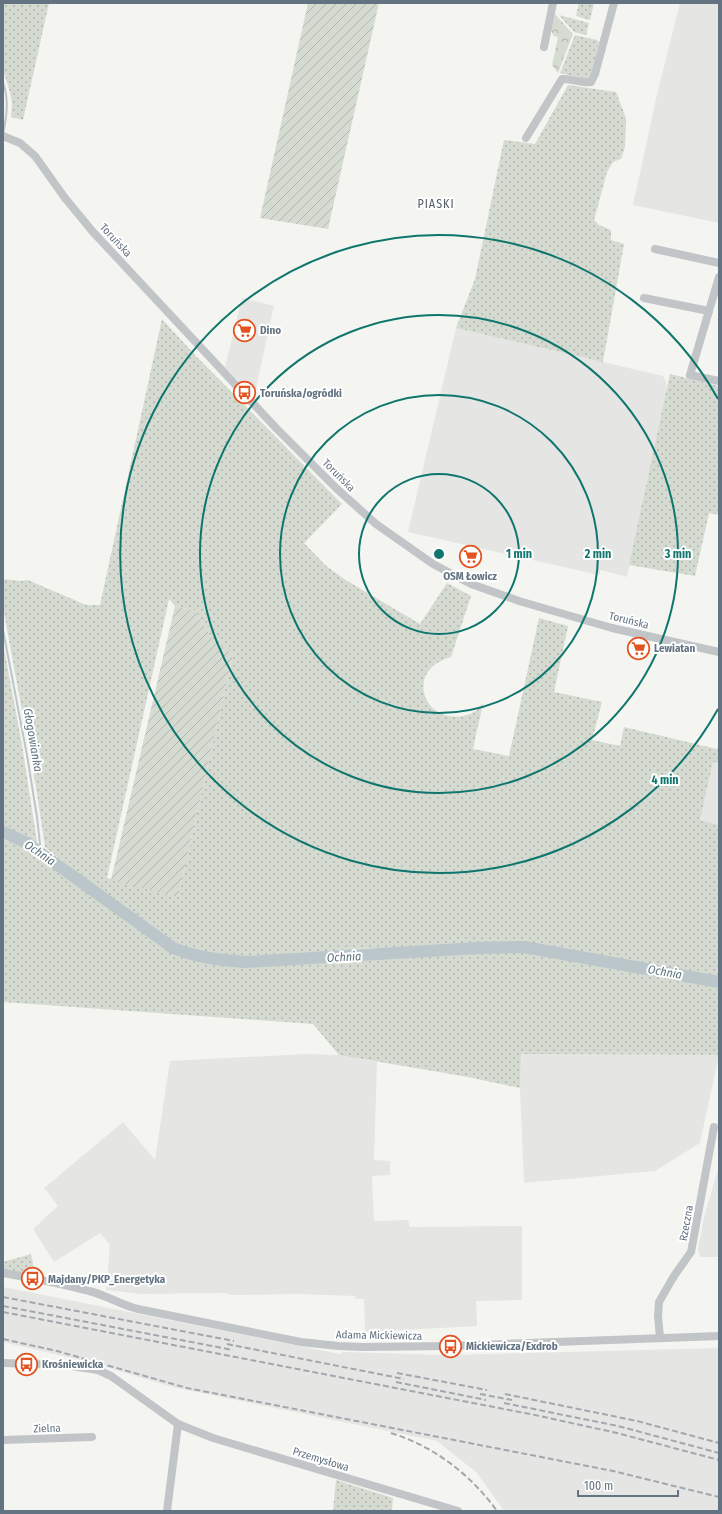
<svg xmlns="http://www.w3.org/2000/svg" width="722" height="1514" font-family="'Fira Sans Condensed',sans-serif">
<defs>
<pattern id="grass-dots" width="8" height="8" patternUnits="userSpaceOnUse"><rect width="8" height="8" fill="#d5dbd1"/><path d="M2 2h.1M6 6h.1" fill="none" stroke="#b0b6af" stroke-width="1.8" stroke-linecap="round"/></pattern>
<pattern id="park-crowns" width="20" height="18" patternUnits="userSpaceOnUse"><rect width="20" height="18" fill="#d5dbd1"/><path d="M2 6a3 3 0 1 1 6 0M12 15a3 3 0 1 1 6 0" fill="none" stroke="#b0b6af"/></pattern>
<pattern id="garden-furrows" width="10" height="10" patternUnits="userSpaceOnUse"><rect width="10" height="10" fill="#d5dbd1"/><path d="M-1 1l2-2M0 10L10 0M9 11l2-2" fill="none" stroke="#b0b6af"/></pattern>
</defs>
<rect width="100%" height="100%" fill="#f4f5f0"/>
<!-- built -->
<g fill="#e5e6e4">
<path d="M680,3h39v220l-86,-18 25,-115z"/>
<path d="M242,298l32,8 -20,91 -29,-30z"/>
<path d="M456,328l207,48 3,6 1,8 -40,187 -26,-7 -2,5 -191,-43z"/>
<path d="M713,762l6,1v62l-19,-5z"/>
<path d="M306,1054l33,1 38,7 -3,98 16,1v14l-18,1 2,45 34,-1 2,7 112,-1v74l-46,1 1,25 -112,6 -1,-33h-8l-1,-3 -58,-2 -65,1 -7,-2 -83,1 -36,-4 4,-45 -10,-12 -46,29 -21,-33 25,-23 -14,-18 79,-66 32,38 15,-99z"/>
<path d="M521,1054l198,1 -19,88 -45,28 -131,12 -4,-95z"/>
<path d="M719,1166v91h-19l-2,-8 6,-32z"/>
<path d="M3,1287l337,67 3,-2 104,3 272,-7v163h-215l-27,-38 -40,-32 -265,-54 -79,-24 -90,-21z"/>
</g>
<!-- grass -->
<g fill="url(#grass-dots)" fill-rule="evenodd">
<path d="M3,3h46l-26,117 -12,-3 1,-13 -2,-12 -7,-22z"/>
<path d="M579,3h15l-4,17 -14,-4z"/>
<path d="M559,15l30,8 -3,12 -12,-3z"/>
<path d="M575,35l22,5 2,2 -8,33 -2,3 -4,1 -25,-6z"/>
<path d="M568,85l48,7 10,26 -1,29 -4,12 -8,3 -6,10 -13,48 5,5 12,5v10l13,4 -21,118 -147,-34 19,-49 29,-139 31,4z"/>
<path d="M162,319l31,34 149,151 -38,39 21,22 19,14 76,45 27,-41 24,13 -20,61c-47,13 -28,66 12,59 3,-1 8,-2 11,-4 4,-2 6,-6 9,-9l-10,46 36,7 30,-138 29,8 -14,66 48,10 -10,38 28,6 4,-19 93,22 2,-5v19l-6,-1 -13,58 19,5v153l-204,-36 -161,7 -11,2 -92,5 -31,1 -37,-10 -32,-19 -24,-19 -15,-8 -67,-54 -9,-60 -33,-180v-28l18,2 7,-1 58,25h14zM169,599l6,7 21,5 16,28 21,15 -55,243 -71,-19z"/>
<path d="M670,374l49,12v129l-10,-2 -14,63 -66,-11z"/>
<path d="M3,643l19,102 15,97 -1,2 -33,-15z"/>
<path d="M3,839l19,8 140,97 26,14 33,6 29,2 197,-13 74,-2 198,35v69l-198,-1 -1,34 -52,-11 -129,-22 -26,-31 -310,-22z"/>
<path d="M31,1254l4,20 -1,2 -31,-6v-8z"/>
<path d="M336,1480l57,18 -1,13h-59z"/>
</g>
<!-- park -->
<path fill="url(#park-crowns)" d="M555,14l18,20 -15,39 -6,-8 6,-28 -4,-1 -3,-5z"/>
<!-- garden -->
<g fill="url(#garden-furrows)">
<path d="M308,3h71l-51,226 -68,-11z"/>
<path d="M175,606l21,5 16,28 21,15 -55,243 -67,-17z"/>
</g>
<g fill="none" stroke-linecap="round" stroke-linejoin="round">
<!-- stream -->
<g stroke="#bbc6cb" stroke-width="2">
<path d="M3,82c6,18 4,33 0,52"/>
<path d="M3,630l24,125 10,62 4,36"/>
</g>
<!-- river -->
<path stroke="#bbc6cb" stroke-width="12" d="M3,832l24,11 146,105c26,10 46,12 73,14l232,-14 46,-1 195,35"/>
<!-- minor -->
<g stroke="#c1c5c8" stroke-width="8">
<path d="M544,47l9,-44"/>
<path d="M3,136l17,7 15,13 30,42 28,34 184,197 59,59 40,36 57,40 38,20 48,17 93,27 107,24"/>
<path d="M526,138l36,-59c10,-1 19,5 29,3l4,-8 19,-71"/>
<path d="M655,249l64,14"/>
<path d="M719,277l-29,98 29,6"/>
<path d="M644,298l65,13"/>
<path d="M3,1273c28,5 58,10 86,18 17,4 32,14 49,18l163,33 37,4 25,1 87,-1 269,-10"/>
<path d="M660,1338l-2,-22 1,-14 15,-26 17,-24 23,-125"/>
<path d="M3,1363l62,2 33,5 13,6 67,48 35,14 245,73"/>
<path d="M3,1440l89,-3"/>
<path d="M167,1511l11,-87"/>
</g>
<!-- rail -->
<g stroke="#a2a7ad" stroke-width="2" stroke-dasharray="6 3" stroke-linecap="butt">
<path d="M3,1297l231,44"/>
<path d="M3,1306l230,44"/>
<path d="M3,1312l532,103 82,18 102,27"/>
<path d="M3,1339l54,12 130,37 426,83 106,26"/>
<path d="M227,1344l177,35"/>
<path d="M397,1373l90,17"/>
<path d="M396,1382l90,18"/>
<path d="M480,1394l32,6"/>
<path d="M505,1394l132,27 82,22"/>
<path d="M504,1403l114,23 101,27"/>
<path d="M391,1433c44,14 79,41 106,78"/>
</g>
</g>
<!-- distance rings -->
<g fill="none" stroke="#0f766e" stroke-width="2">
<circle cx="439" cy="554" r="80"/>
<circle cx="439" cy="554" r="159"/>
<circle cx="439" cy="554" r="239"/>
<path d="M718 709A319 319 0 1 1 718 399"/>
</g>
<!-- icons -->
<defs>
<symbol id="supermarket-ring" viewBox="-11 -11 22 22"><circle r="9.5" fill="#fff" stroke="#e35321" stroke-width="1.5"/><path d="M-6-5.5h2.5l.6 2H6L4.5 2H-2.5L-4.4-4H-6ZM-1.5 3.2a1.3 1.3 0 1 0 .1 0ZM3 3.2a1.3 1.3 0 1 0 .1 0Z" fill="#e35321"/></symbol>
<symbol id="bus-ring" viewBox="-11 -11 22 22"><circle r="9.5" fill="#fff" stroke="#e35321" stroke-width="1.5"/><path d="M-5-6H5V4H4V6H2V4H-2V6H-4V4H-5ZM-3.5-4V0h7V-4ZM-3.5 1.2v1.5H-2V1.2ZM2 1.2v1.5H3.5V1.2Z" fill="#e35321"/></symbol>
</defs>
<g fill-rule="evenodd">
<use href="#supermarket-ring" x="232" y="318" width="25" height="25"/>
<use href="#bus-ring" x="232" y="380" width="25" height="25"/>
<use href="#supermarket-ring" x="458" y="544" width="25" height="25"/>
<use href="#supermarket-ring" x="626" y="636" width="25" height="25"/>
<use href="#bus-ring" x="20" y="1266" width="25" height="25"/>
<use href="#bus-ring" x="438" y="1334" width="25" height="25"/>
<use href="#bus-ring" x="14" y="1352" width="25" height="25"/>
</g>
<g text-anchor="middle" stroke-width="4" stroke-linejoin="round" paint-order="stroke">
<!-- street labels -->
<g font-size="11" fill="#637382" stroke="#fff">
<text transform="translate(116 240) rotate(47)" y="4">Toruńska</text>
<text transform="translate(339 475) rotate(45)" y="4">Toruńska</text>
<text transform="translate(629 620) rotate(14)" y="4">Toruńska</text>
<text transform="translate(686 1223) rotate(-80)" y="4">Rzeczna</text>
<text transform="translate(379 1335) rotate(1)" y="4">Adama Mickiewicza</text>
<text transform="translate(47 1428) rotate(-2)" y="4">Zielna</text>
<text transform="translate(321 1459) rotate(17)" y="4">Przemysłowa</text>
</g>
<!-- poi labels -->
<g font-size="11" font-weight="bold" fill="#637382" stroke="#fff" text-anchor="start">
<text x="260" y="334">Dino</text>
<text x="260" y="397">Toruńska/ogródki</text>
<text x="470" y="580" text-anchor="middle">OSM Łowicz</text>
<text x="654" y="652">Lewiatan</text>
<text x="48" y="1283">Majdany/PKP_Energetyka</text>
<text x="466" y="1350">Mickiewicza/Exdrob</text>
<text x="42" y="1368">Krośniewicka</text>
</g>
<!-- neighbourhood labels -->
<g font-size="12" letter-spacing="1" fill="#515d67" stroke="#fff">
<text x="436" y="208">PIASKI</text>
</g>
<!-- water labels -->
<g font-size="12" font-style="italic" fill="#5f767f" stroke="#fff">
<text transform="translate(33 740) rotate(80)" y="4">Głogowianka</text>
<text transform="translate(40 853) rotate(34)" y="4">Ochnia</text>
<text transform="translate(344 957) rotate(-3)" y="4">Ochnia</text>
<text transform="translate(665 972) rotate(10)" y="4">Ochnia</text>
</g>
</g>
<circle cx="439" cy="554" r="6" fill="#0f766e" stroke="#fff" stroke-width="2"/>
<g font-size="12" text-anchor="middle" font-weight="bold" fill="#0f766e" stroke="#fff" stroke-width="4" stroke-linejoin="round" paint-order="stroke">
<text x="519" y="558">1 min</text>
<text x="598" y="558">2 min</text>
<text x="678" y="558">3 min</text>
<text x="665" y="784">4 min</text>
</g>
<!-- border -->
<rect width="722" height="1514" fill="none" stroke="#637382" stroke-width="8"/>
<!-- scale -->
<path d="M578 1490v6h100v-6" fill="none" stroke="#637382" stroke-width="2"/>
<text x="584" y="1490" font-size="12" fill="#637382" stroke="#ffffff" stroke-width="3" paint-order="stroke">100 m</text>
</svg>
